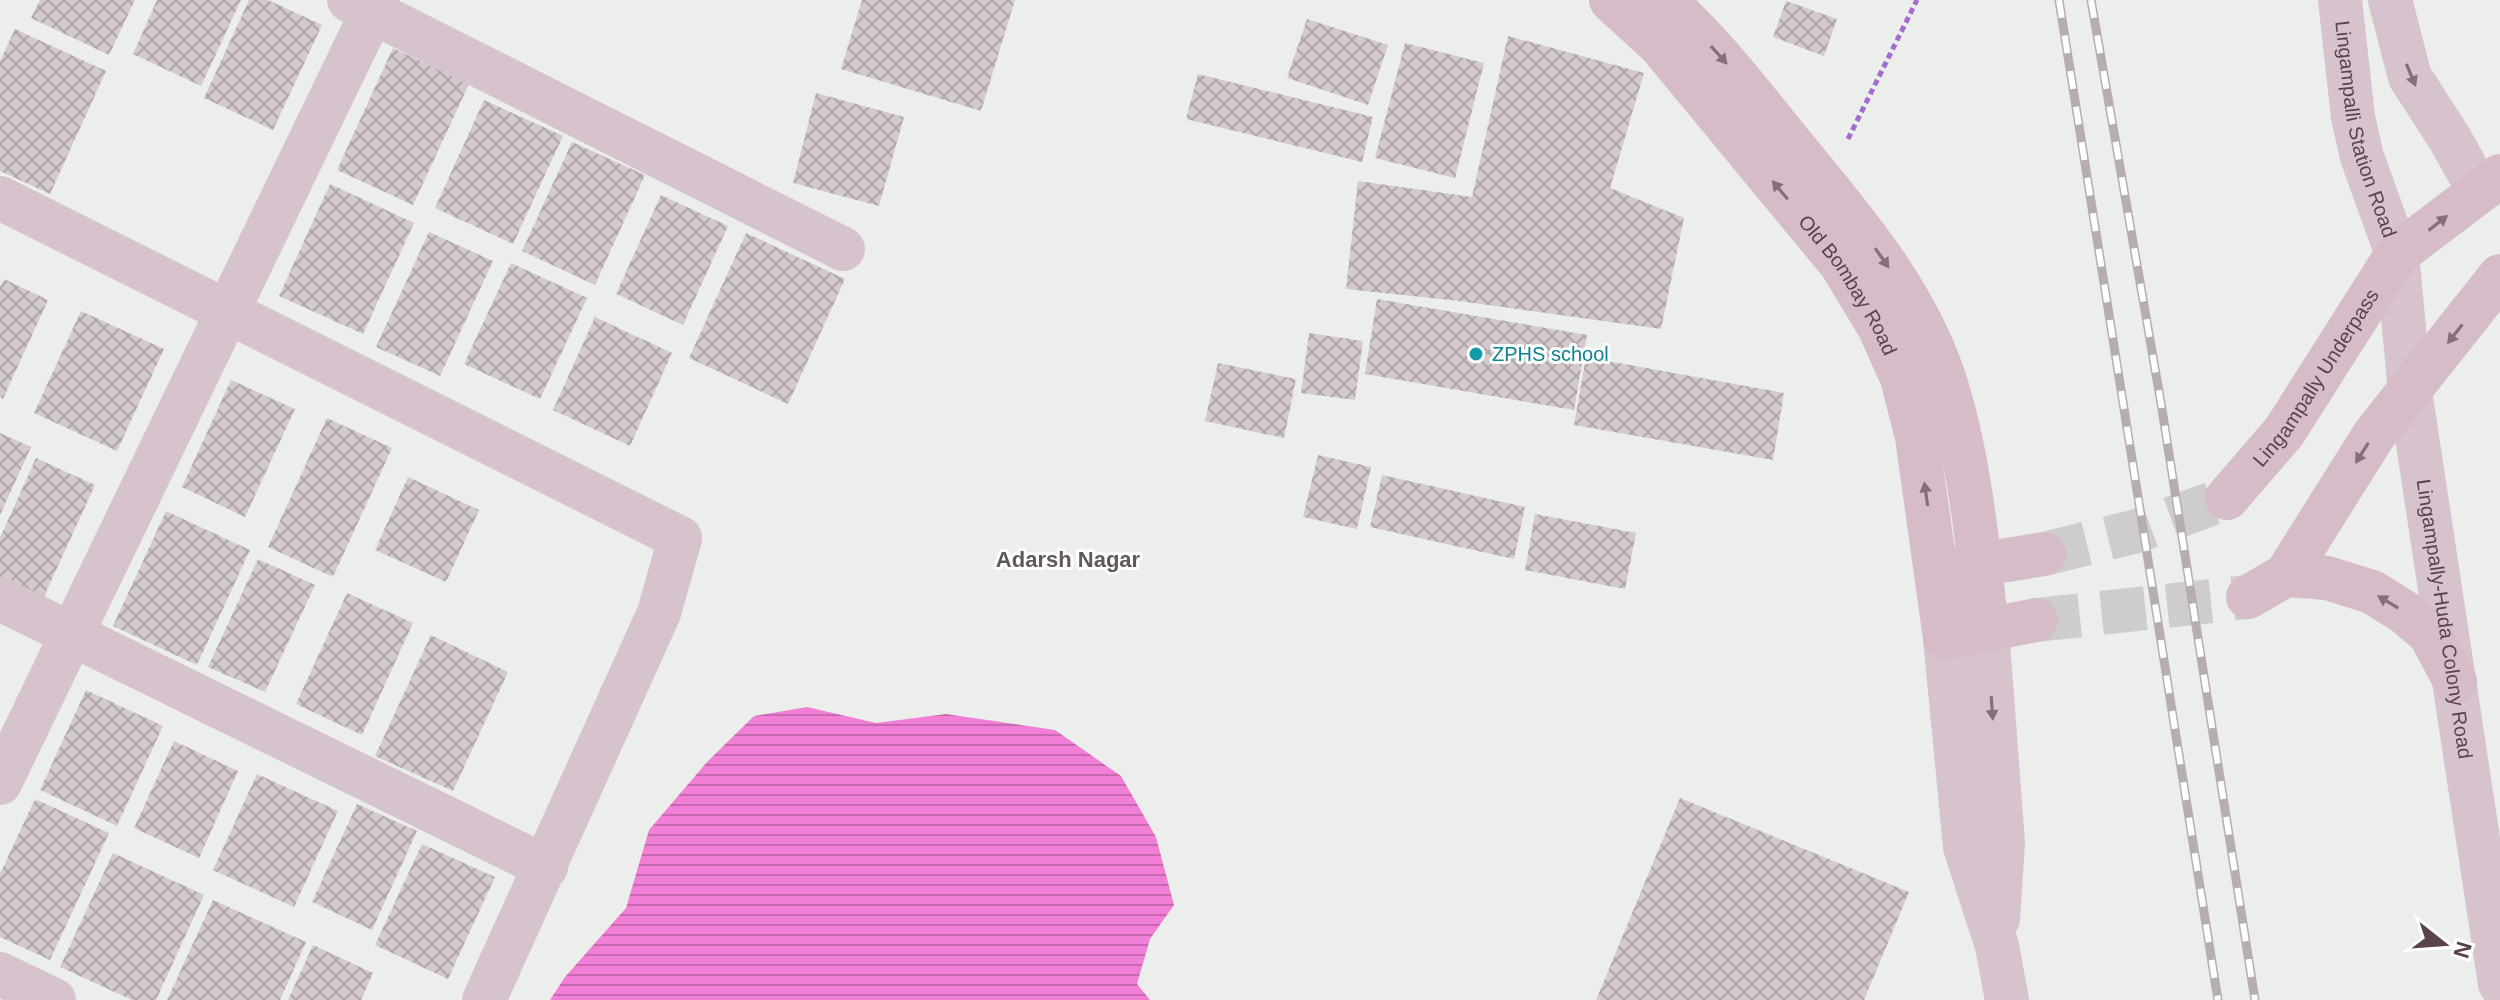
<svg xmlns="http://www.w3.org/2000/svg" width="2500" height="1000" font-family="Arial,sans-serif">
<defs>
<pattern id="water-rules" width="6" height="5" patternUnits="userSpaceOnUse" patternTransform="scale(2)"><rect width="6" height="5" fill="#f07fd5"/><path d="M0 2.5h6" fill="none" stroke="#c56aaf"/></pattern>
<pattern id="building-cross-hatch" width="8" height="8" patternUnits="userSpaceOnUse" patternTransform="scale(2)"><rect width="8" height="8" fill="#d4cacd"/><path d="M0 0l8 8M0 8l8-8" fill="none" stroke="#afa6a9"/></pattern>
</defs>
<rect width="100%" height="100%" fill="#ebeeeb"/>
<!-- water -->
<path fill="url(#water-rules)" d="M807,707l69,16 70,-9 109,16 66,46 35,61 18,68 -24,34 -13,45 13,16h-600l15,-23 61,-69 23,-78 58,-68 47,-46z"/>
<!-- building -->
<g fill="url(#building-cross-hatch)">
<path d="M40,0h95l-26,55 -78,-37z"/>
<path d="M157,0h84l-40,86 -68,-32z"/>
<path d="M249,0h19l54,25 -49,105 -69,-32z"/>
<path d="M862,0h153l-34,111 -140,-42z"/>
<path d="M1786,1l51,18 -13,37 -51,-19z"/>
<path d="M1307,19l81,26 -20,60 -81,-27z"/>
<path d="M15,29l91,42 -56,123 -50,-23v-110z"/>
<path d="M1508,36l136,37 -34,115 74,30 -23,111 -202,-28 -113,-12 12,-108 114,16z"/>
<path d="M1405,43l79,20 -29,115 -80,-20z"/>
<path d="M393,48l76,36 -56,121 -76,-35z"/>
<path d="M1198,74l175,43 -11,45 -176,-43z"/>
<path d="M816,93l88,24 -25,89 -86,-23z"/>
<path d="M484,100l79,36 -50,108 -78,-36z"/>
<path d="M572,142l73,33 -50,110 -73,-34z"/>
<path d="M330,184l84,39 -51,111 -84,-38z"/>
<path d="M661,195l67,31 -45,99 -67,-31z"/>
<path d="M429,232l64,29 -53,115 -64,-29z"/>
<path d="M746,233l99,46 -57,125 -99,-46z"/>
<path d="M511,263l76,35 -47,101 -76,-35z"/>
<path d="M4,279l44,21 -45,99 -3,-2v-110z"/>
<path d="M1377,299l210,36 -13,75 -209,-36z"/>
<path d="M81,311l83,38 -47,102 -83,-38z"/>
<path d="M595,317l77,36 -42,93 -77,-36z"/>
<path d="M1309,333l54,8 -8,59 -54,-7z"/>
<path d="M1586,357l198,36 -11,67 -199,-35z"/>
<path d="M1218,363l78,16 -12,59 -79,-17z"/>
<path d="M231,380l64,29 -50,108 -63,-30z"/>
<path d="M327,418l65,30 -59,129 -65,-30z"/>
<path d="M0,433l31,14 -31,68z"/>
<path d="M1318,455l53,12 -14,62 -54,-12z"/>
<path d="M36,458l59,27 -53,116 -42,-19v-44z"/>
<path d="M1382,475l143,32 -11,52 -144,-32z"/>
<path d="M408,477l71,33 -33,72 -71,-32z"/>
<path d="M166,511l84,39 -53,115 -84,-39z"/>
<path d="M1535,514l101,19 -11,56 -100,-19z"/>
<path d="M258,559l57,26 -50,107 -57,-25z"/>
<path d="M347,593l66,30 -51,112 -66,-31z"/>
<path d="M431,635l77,37 -55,119 -78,-35z"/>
<path d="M86,690l77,36 -46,100 -77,-36z"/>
<path d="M174,741l64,30 -39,87 -65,-30z"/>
<path d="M257,774l81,37 -44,96 -81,-37z"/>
<path d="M1680,798l229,94 -45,108h-268z"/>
<path d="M35,799l74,34 -59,127 -50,-23v-63z"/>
<path d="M357,804l60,27 -45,99 -60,-28z"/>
<path d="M422,844l73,33 -47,102 -73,-34z"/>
<path d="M113,853l91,42 -48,105h-24l-72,-33z"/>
<path d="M213,900l93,42 -26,58h-113z"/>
<path d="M313,945l60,28 -12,27h-73z"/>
</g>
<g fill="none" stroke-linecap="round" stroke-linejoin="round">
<!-- secondary-tunnel -->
<g stroke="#cecccc" stroke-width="44" stroke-dasharray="44 22" stroke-linecap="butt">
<path d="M2044,554l93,-23 90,-33"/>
<path d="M2036,620l212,-23"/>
</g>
<!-- path -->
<path stroke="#a26cd0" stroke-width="5" stroke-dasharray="6 4" stroke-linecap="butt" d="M1848,139l69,-139"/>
<!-- minor -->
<g stroke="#d7c3cd" stroke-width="44">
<path d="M349,0l494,249"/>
<path d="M0,198l680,340 -21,75 -175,387"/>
<path d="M0,599l546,268"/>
<path d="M0,783l378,-783"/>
<path d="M0,974l54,26"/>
</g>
<!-- tertiary -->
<g stroke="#d7c3cd" stroke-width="44">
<path id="s1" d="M2340,0l13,117 9,40 35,97 13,137 90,593"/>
<path d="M2390,0l20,77 40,62 29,52"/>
<path d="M1987,630l16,213 -5,76"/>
<path d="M1945,638l20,209 32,99 10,54"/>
</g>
<!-- secondary -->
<g stroke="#d6bcc8" stroke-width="44">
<path id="s2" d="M1611,0l49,45 181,219 38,63 23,51 15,59 28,201 91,-18"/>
<path d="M1664,0c45,40 83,89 121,136 61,75 128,149 159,242 26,79 34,170 43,252"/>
<path id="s3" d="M2227,498l57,-66 113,-178 103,-78"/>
<path d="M1952,569l92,-15"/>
<path d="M2286,575l41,3 45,14 32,20 26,22 25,47"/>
<path d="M2248,597l38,-22 88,-140 126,-159"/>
</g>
<defs>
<g id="rail">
<path d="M2059,0l159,1000"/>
<path d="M2091,0l70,403 94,597"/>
</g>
</defs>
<!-- rail casing -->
<use href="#rail" stroke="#b6adb0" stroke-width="9"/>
<!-- rail -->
<use href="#rail" stroke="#fff" stroke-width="6" stroke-dasharray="18" stroke-linecap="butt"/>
</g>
<!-- one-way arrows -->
<defs><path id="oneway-solid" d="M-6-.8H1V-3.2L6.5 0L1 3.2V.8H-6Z" transform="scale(2)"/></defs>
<g fill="#856d79">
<use href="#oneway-solid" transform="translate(1719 55) rotate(48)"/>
<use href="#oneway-solid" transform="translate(1780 190) rotate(-130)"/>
<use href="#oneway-solid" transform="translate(2438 223) rotate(-38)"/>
<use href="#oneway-solid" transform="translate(1882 258) rotate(55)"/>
<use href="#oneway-solid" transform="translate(2455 334) rotate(128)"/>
<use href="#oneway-solid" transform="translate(2362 453) rotate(122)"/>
<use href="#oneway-solid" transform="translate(1926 494) rotate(-98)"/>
<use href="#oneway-solid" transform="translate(2388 602) rotate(-149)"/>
</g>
<g fill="#85707a">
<use href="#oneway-solid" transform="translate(2411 75) rotate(67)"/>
<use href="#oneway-solid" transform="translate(1992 708) rotate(86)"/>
</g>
<!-- markers -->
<circle fill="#0f9aa8" stroke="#fff" stroke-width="3" cx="1476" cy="354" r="8"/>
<g text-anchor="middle" stroke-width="6" stroke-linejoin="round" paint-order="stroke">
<!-- street labels -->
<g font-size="20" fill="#59434e" stroke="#fff">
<text dy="7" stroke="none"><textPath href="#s1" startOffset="132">Lingampalli Station Road</textPath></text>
<text dy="7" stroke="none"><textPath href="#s2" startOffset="372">Old Bombay Road</textPath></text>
<text dy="7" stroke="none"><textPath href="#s3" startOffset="150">Lingampally Underpass</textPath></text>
<text dy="7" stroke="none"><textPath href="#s1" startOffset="630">Lingampally-Huda Colony Road</textPath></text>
</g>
<!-- culture labels -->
<g font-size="20" fill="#0d838f" stroke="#fff" text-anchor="start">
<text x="1492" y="361">ZPHS school</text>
</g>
<!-- neighbourhood labels -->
<g font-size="22" font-weight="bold" fill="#61585b" stroke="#fff">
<text x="1068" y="567">Adarsh Nagar</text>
</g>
</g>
<!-- north arrow -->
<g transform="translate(2444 944) rotate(107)" stroke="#ffffff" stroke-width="6" paint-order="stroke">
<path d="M0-6L14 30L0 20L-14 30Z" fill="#59434e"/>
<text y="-12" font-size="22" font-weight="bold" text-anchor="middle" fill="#59434e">N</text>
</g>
</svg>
